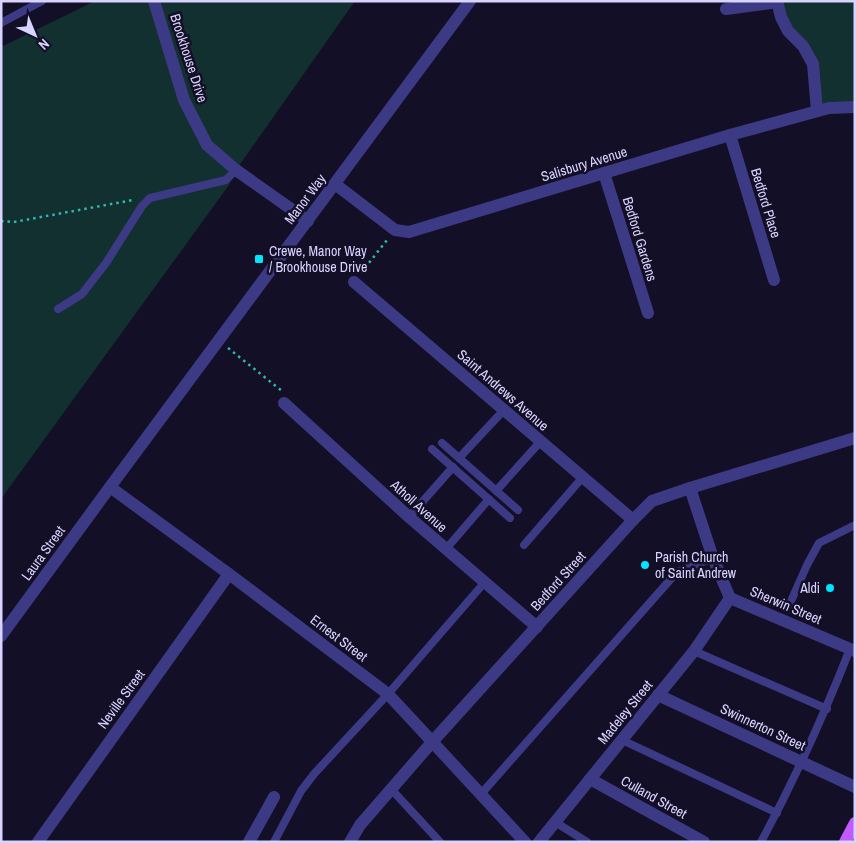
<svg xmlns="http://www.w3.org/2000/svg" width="856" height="843" font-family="'Archivo Narrow',sans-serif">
<rect width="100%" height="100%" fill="#130f26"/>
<!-- green -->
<g fill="#12302f">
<path d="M95,1h260l-119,169 -7,15 -228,314v-452z"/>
<path d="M778,1h77v107l-38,3 -4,-47z"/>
</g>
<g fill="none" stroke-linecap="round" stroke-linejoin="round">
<!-- path -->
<g stroke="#2fb8b0" stroke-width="2.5" stroke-dasharray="2.5 4" stroke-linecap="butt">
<path d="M1,221l13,1 119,-22"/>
<path d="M361,273l26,-33"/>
<path d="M228,348l54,43"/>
</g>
<!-- lane -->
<g stroke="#3d3a85" stroke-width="8">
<path d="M1,23l41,-22"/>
<path d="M58,309l24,-15 24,-31 36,-57 8,-8 76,-18 10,-10"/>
<path d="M442,443l76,67"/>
<path d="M432,449l78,69"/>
<path d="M459,458l44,-47"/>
<path d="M496,491l44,-49"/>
<path d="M409,517l44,-50"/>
<path d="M524,545l58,-67"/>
<path d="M446,549l43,-50"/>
<path d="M788,608l19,-43 12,-22 36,-18"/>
<path d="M694,651l133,58"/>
<path d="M622,740l155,73"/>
<path d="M392,790l48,52"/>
<path d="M481,794l196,-222 36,-14"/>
<path d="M555,822l32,20"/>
<path d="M274,842l27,-51 13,-17 74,-80 96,-111"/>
<path d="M761,842c34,-63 63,-127 89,-193"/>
</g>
<!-- street -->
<g stroke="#3d3a85" stroke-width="12">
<path d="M154,1l30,99 23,45 29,25 72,51"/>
<path d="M777,1l4,16 7,14 15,15 10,18 4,47"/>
<path d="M726,9l52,-7"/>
<path d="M730,135l44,145"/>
<path d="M604,173l44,140"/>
<path d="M335,184l60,46 14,2 321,-97 99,-27 26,-1"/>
<path d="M354,282l279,238"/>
<path d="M284,403l125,114 128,110"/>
<path d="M110,487l119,87 159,120 137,148"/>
<path d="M690,488l23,70 17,40 125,53"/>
<path d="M1,636l109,-149 360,-486"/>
<path d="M658,695l197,92"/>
<path d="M590,779l114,63"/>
<path d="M38,842l191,-268"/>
<path d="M249,842l25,-45"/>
<path d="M350,842l10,-17 73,-84 200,-221 19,-19 38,-13 165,-50"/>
<path d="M539,842l155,-191 36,-53"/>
</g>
<!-- primary -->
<path stroke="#c25bff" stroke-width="12" d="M845,842l10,-19"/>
</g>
<!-- markers -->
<g fill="#00e5ff" stroke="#130f26" stroke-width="2">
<rect x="254" y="254" width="10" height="10" rx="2.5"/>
<circle cx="645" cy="565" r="5"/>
<circle cx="830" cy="588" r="5"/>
</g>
<g text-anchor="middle" stroke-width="5" stroke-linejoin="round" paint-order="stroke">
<!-- street labels -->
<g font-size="14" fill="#d9d4ff" stroke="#130f26">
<text transform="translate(189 58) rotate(72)" y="5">Brookhouse Drive</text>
<text transform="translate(584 164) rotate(-17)" y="5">Salisbury Avenue</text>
<text transform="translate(305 199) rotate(-53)" y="5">Manor Way</text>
<text transform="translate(766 203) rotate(73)" y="5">Bedford Place</text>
<text transform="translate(640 239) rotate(73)" y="5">Bedford Gardens</text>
<text transform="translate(503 390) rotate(41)" y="5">Saint Andrews Avenue</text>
<text transform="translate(419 506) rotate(42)" y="5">Atholl Avenue</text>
<text transform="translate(43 553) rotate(-54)" y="5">Laura Street</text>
<text transform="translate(558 581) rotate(-48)" y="5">Bedford Street</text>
<text transform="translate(786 605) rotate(23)" y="5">Sherwin Street</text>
<text transform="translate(339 638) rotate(37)" y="5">Ernest Street</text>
<text transform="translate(121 699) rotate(-54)" y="5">Neville Street</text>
<text transform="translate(625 712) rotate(-51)" y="5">Madeley Street</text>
<text transform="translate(763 727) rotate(25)" y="5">Swinnerton Street</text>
<text transform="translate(654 797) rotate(29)" y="5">Culland Street</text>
</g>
<!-- poi labels -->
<g font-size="14" fill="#d9d4ff" stroke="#130f26" text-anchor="start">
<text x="269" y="256">Crewe, Manor Way<tspan x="269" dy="16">/ Brookhouse Drive</tspan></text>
<text x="655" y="562">Parish Church<tspan x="655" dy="16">of Saint Andrew</tspan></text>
<text x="820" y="593" text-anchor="end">Aldi</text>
</g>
</g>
<!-- border -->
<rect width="856" height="843" fill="none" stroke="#d9d4ff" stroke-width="5"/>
<!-- north arrow -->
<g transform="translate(35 35) rotate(136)" stroke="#130f26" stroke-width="4" paint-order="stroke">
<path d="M0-4L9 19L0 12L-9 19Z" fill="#d9d4ff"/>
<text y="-8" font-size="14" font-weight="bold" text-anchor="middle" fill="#d9d4ff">N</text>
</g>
</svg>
